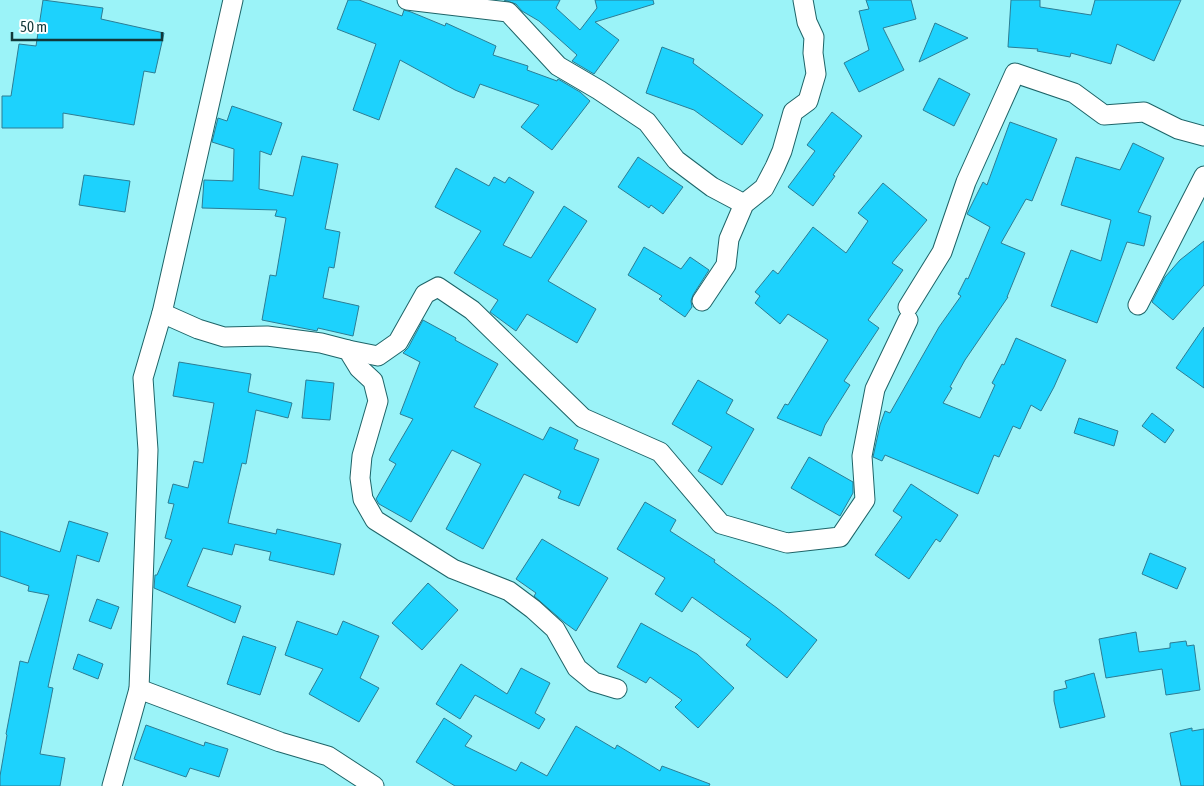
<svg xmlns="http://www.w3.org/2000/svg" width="1204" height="786" font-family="'Asap Condensed',sans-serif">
<rect width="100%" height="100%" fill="#9bf3f8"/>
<!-- building -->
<g fill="#1dd2fd" stroke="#2c7d95">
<path d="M43,0l60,8 -2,11 63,14 -9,40 -11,-2 -10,54 -71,-12v15h-61v-32h9l8,-52 17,2z"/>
<path d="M348,0h11l43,16 2,-6 7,2 34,14 1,-3 50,23 -3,9 35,11 -1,4 30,11 1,-2 22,13 10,9 -38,49 -31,-23 18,-22 -59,-21 -6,14 -19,-8 -55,-30 -21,60 -26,-10 23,-66 -39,-15z"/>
<path d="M504,0h56l-4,8 24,22 17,-22 -2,-8h58l1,4 -59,18 24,18 -25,34 -22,-13 5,-6 -38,-34 -17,-10 -6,-7z"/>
<path d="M866,0h45l5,19 -33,9 21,42 -45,22 -15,-29 25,-13 -10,-39 10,-2z"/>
<path d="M1011,0h29v7l51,8 4,-15h86l-27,61 -37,-17 -6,20 -40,-11 -1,4 -33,-6 1,-2 -30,-2z"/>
<path d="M935,23l33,15 -49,24z"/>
<path d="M662,47l32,12 -1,4 70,52 -21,30 -48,-35 -48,-17z"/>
<path d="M939,78l31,16 -16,32 -31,-16z"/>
<path d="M232,106l50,17 -11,32 -11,-4 -1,38 34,7 9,-40 36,8 -13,65 15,3 -6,36 -5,-1 -6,31 36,8 -6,30 -35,-8 -1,3 -55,-11 8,-45 6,1 10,-58 -11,-2 2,-6 -75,-2 2,-28 29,1 1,-32 -22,-7 6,-24 9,3z"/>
<path d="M832,112l30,24 -29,39 2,1 -22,30 -25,-19 27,-36 -8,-6z"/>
<path d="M1010,122l47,17 -25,62 -6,-2 -25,44 24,10 -18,44h1l-43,63 -15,27 2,1 -9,15 37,15 15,-33 -3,-2 10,-19 2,1 12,-27 50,22 -12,27 -13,24 -10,-6 -11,24 -7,-3 -14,31 -5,-2 -16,39 -93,-39 -3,6 -9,-4 7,-32 5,-14 5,2 49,-86 22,-31 -3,-2 8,-16 2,1 22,-52 -23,-13 16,-32 4,3z"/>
<path d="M1133,143l31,15 -26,54 13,4 -7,30 -17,-4 -30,81 -46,-17 20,-56 30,11 10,-41 -50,-15 15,-48 44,13z"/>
<path d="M638,157l45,30 -20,27 -12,-9 -2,3 -31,-21z"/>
<path d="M456,168l33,18 5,-9 11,6 4,-6 25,15 -31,53 28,13 33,-52 23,15 -39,60 48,28 -19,34 -50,-29 -11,17 -26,-19 8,-12 -44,-27 27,-42 -46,-24z"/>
<path d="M84,175l46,6 -5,31 -46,-7z"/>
<path d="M883,183l44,37 -35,43 11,7 -35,50 11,8 -35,53 6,4 -25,40 -4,11 -44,-18 8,-14 3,1 40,-65 -40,-26 -8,10 -25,-21 5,-7 -5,-4 18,-22 5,4 35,-47 33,26 22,-32 -10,-8z"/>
<path d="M1204,241v44l-31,35 -21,-18 13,-25 15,-17z"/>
<path d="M644,247l37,22 9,-12 19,13 -16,25 -2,6 1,6 -7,10 -26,-18 3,-3 -34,-21z"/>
<path d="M423,320l33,18 -1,2 43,24 -24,43 69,33 7,-13 28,13 -4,9 25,10 -20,47 -21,-8 3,-7 -37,-17 -41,75 -37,-20 35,-65 -29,-14 -41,72 -32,-18 -3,-5 20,-35 -7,-4 24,-41 -13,-5 20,-52 -17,-9 5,-5z"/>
<path d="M1204,327v61l-28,-20z"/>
<path d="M179,362l72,12 -3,18 44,11 -4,15 -32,-8 -10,54 -4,-1 -14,60 48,11 1,-5 64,15 -7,31 -65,-15 2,-8 -36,-8 -3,11 -29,-7 -16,38 54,20 -6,17 -81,-35 1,-13h2l15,-35 -7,-2 9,-34 -6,-1 5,-19 15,4 6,-27 9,2 11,-60 -41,-7z"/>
<path d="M306,380l28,3 -4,37 -28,-2z"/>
<path d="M698,380l35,20 -7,13 28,16 -32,56 -24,-14 14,-24 -40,-23z"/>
<path d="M1152,413l22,17 -9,13 -23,-17z"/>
<path d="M1079,418l39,13 -4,15 -40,-13z"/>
<path d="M809,457l44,25v11l-13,23 -49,-28z"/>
<path d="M911,484l47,31 -18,27 -4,-3 -27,40 -34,-24 27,-38 -9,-6z"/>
<path d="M645,502l31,18 -6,11 45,29 -1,2 63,46 40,32 -30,38 -41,-33 5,-6 -59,-42 -10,15 -27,-18 10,-16 -48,-29z"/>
<path d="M69,521l39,12 -9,29 -22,-7 -29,132 5,1 -13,66 25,4 -5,28h-60v-10l7,-41 -1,-1 14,-73 8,2 21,-68 -21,-4 1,-5 -29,-10v-45l60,21z"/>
<path d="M542,539l66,39 -32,53 -11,-8 -31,-27 2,-3 -20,-14z"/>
<path d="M1150,553l36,15 -9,21 -35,-15z"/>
<path d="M428,583l30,27 -36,40 -30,-27z"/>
<path d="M97,599l22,8 -8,22 -22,-8z"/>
<path d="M297,621l40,14 6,-14 36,15 -19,42 19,10 -20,34 -50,-28 14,-25 -38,-14z"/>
<path d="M641,623l56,31 37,34 -36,40 -23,-21 7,-7 -32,-23 -4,6 -29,-16z"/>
<path d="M1136,632l3,20 31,-4v-5l16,-2 1,5 7,-1 6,45 -34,5 -4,-26 -56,9 -7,-39z"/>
<path d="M243,636l33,11 -16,48 -33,-11z"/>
<path d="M78,654l25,10 -5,15 -25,-10z"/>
<path d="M461,664l46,30 14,-26 29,15 -15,30 10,6 -6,10 -64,-34 -15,24 -24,-15z"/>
<path d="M1094,673l11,44 -45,11 -6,-27v-10l13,-3 -2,-7z"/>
<path d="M444,718l28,18 -7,10 51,25 5,-9 26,14 29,-50 39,23 2,-4 43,26 2,-5 48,18 -1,2h-254l-39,-24z"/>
<path d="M146,725l58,21 1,-4 23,7 -9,28 -29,-9 -4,9 -52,-18z"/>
<path d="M1192,728v3l12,-2v57h-23l-11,-53z"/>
</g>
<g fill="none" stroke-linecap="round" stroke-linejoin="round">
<defs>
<g id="minor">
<path d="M407,0l101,12 50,54 41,24 48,32 29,38 36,27 32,17"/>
<path d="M702,301l24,-36 3,-26 15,-35 20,-16 11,-21 7,-16 11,-39 15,-11 8,-27 -3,-21 1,-16 -7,-15 -4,-22"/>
<path d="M1138,305l66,-129"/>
<path d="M908,307l34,-55 24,-70 49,-109 59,20 30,22 40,-3 34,17 26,7"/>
<path d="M162,313l36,16 26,8 43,-1 54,7 27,7 11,18 14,13 5,20 -16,55 -2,22 3,21 12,21 78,49 56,22 24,18 22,20 22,39 17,14 23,7"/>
<path d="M348,350l30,6 20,-14 27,-48 13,-7 34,23 111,108 77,34 61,72 66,19 53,-6 25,-37 -3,-44 13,-67 33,-69"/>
<path d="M139,689l141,53 48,14 46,30"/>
<path d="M112,786l27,-97 9,-239 -5,-72 19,-65 71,-313"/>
</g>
</defs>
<!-- minor casing -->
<use href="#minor" stroke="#1e6468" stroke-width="21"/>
<!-- minor -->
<use href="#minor" stroke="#fff" stroke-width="19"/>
</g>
<!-- scale -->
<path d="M12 32v8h150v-8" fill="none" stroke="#12383a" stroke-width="2.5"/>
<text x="20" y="32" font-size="15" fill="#12383a" stroke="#ffffff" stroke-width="4" paint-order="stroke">50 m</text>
</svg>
